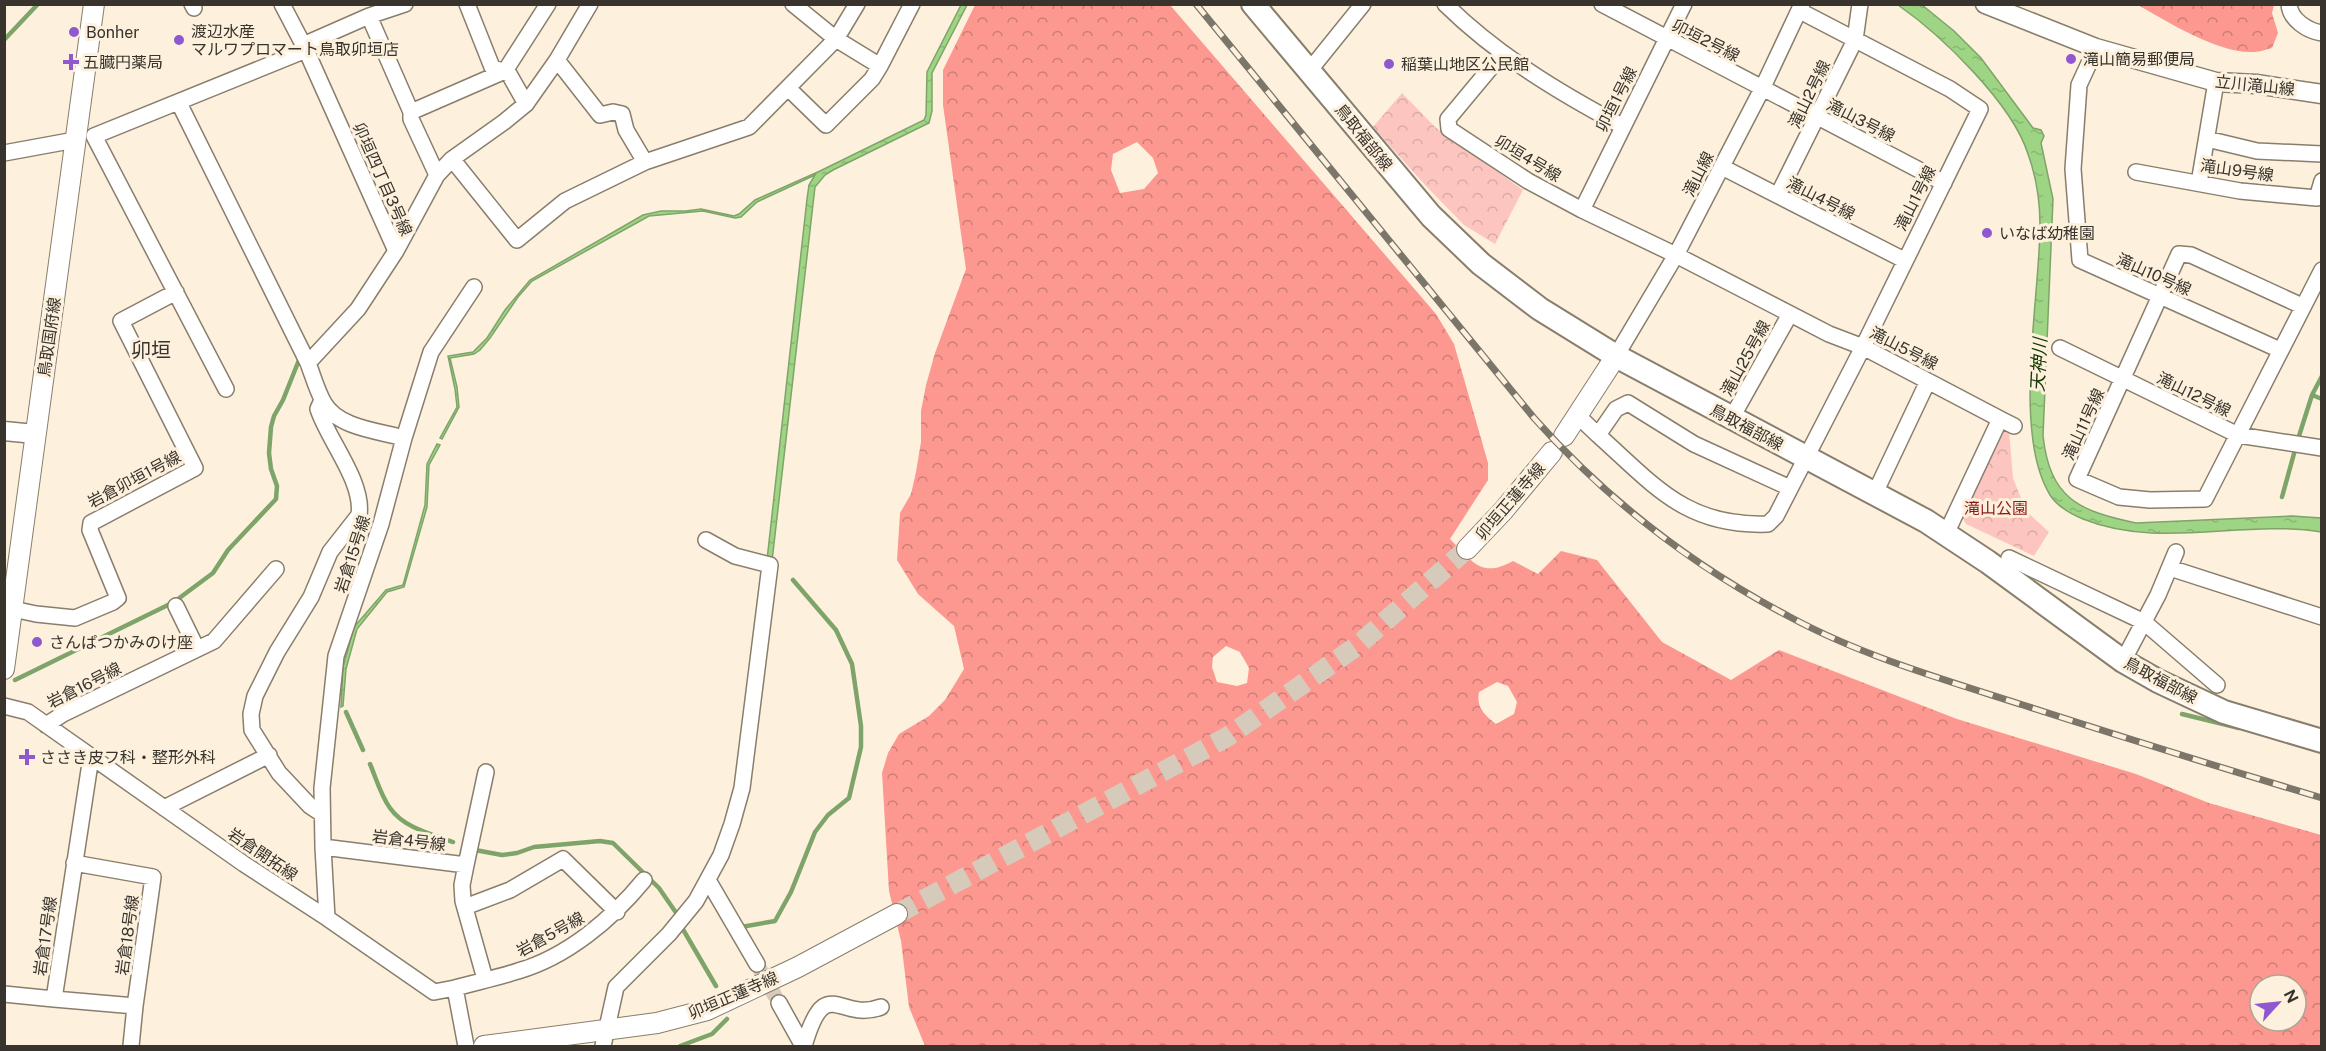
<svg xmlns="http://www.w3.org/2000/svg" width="2326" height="1051" viewBox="0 0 2326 1051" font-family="'Public Sans','Noto Sans JP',sans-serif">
	<defs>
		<pattern id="forest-crowns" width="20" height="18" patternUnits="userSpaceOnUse" patternTransform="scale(1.5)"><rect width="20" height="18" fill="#fc988f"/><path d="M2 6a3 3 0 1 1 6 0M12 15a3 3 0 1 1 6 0" fill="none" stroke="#cd7d75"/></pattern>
		<pattern id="park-crowns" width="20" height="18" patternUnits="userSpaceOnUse" patternTransform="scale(1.5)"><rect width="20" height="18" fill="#fdc5bf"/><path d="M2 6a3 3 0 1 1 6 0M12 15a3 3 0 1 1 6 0" fill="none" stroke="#daaaa4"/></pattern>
		<pattern id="water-ripples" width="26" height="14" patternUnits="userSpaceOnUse" patternTransform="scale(1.5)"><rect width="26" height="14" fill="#9ed584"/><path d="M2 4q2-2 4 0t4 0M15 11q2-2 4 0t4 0" fill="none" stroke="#89b772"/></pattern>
	</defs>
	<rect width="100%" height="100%" fill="#fdf1dd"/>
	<path fill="url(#forest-crowns)" fill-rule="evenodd" d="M 975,5 L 1170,5 L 1436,314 L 1454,344 L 1488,463 L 1488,480 L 1450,539 C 1472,561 1481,579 1513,561 L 1538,574 L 1561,551 L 1597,560 L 1662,642 L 1731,680 L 1779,650 L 1957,719 L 2136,774 L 2209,803 L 2321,835 L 2321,1046 L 925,1046 L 909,1007 L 901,941 L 889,891 L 882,773 L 888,753 L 899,734 L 929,716 L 945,700 L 964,669 L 954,626 L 918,594 L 897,560 L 900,513 L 911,494 L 916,472 L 921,442 L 921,411 L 926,385 L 935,353 L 966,269 L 943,105 L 943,70 ZM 1137,142 L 1153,158 L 1158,173 L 1144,189 L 1120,193 L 1111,170 L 1113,154 ZM 1226,646 L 1240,652 L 1249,668 L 1247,683 L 1237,686 L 1217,682 L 1212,667 L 1213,657 ZM 1497,682 L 1508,686 L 1517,702 L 1514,714 L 1496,724 C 1484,715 1476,707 1479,692 ZM 2260,985 L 2296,985 L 2296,1021 L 2260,1021 Z
		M 2138,5 L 2274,5 L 2272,13 L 2278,33 L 2272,48 C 2267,49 2260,52 2254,52 C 2219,54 2168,22 2138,5 Z"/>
	<path fill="url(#park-crowns)" d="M 1402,93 L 1435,127 L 1523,190 L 1495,244 L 1464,225 L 1426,186 L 1373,127 Z
		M 2003,426 L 2009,430 L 2013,478 L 2026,511 L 2049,532 L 2034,556 L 1966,524 L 1962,517 Z"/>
	<path fill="url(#water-ripples)" stroke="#7fa46a" stroke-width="1.5" d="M 961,5 L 967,5 L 932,73 L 932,111 L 929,123 L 833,170 L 825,175 L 815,187 L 772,561 L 767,560 L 807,199 L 809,185 L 815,175 L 757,202 L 741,217 L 735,218 L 703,211 L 649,216 L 532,281 L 518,297 L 490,338 L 480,350 L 474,354 L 450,358 L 457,387 L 459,407 L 442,439 L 440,438 L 457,407 L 455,389 L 448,356 L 473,352 L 487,338 L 505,310 L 530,280 L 643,215 L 661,211 L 686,211 L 701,209 L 734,216 L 739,214 L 755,200 L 820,171 L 924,120 L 926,115 L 927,72 Z
		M 1898,5 L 1922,5 L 1954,31 L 1981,58 L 2033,128 L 2041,130 L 2044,136 L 2041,143 L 2053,199 L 2043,436 C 2050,498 2078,511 2136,523 L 2292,516 L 2321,518 L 2321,532 C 2242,519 2160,550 2083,519 C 2071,514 2057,506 2050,495 C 2012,433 2040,298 2040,225 C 2040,201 2036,176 2028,154 C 2012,103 1941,35 1898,5 Z
		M 437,444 L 440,445 L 429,465 L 427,507 L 404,587 L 387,592 L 357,629 L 346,669 L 343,706 L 341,707 L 343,667 L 354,627 L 386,590 L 403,585 L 425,505 L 427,464 Z"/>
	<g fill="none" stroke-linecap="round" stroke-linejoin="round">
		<path stroke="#7fa46a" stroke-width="4.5" d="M 4,40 L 38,4
			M 2312,395 L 2322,399
			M 2299,436 L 2312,395 L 2322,376
			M 2282,497 L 2295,450
			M 178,599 L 213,573 L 228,550 L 276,499 L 277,486 L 271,469 L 269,453 L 271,427 L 274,416 L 283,400 L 299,360
			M 15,680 L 170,604
			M 346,712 L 363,750
			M 2182,714 L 2239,728
			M 370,764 C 376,778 381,796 390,808 C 404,828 431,834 453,842
			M 475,850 L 502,855 L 517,853 L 534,847 L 600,841 L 613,843 L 659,888 L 679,917
			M 681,926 L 716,986
			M 741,927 L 775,921 L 791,892 L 815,832 L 828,815 L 849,798 L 861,747 L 861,726 L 852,664 L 836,630 L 793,580
			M 680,1046 L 712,1034 L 727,1019"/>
		<path stroke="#d6cbba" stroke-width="15" stroke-dasharray="15 8" stroke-linecap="butt" d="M 757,964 L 779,1003"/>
		<path stroke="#d6cbba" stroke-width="20" stroke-dasharray="20 10" stroke-linecap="butt" d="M 897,914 L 1227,737 L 1357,646 L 1467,549"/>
		<g stroke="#897e6c" stroke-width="18">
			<path id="minor" d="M 192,4 L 194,8
				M 282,4 L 306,50 L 396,251 L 437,175 L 452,159 L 517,240 L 565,201 L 645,162 L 749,127 L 836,39 L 857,4
				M 405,4 L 369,16 L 411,112 L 505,71 L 548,4
				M 467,4 L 492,67 L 509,74 L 526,104
				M 793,4 L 836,39 L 880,66
				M 1445,4 C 1497,55 1558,92 1622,126
				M 1602,4 L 1944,183
				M 2289,4 C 2290,20 2308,31 2322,33
				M 303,45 L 369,16
				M 2096,48 L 2079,85 L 2073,169 L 2080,260 L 2280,350
				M 1503,53 L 1448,119 L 1449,129 L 1528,181 L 1582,210 L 1676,255 L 1829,334 L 1863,347 L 2000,419 L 1946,534
				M 557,60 L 590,4
				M 1309,71 L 1363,4
				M 788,88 L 826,125 L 872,79 L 880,66 L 912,4
				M 179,103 L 308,363 C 313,376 317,391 324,403 C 338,428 379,431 404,438
				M 411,112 L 411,119 L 437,175
				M 2207,139 L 2257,151 L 2322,154
				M 4,153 L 75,140
				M 452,159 L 504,122 L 526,104 L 557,60 L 600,115 L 613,112 L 622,114 L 626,130 L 645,162
				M 1722,167 L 1904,260
				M 2136,172 L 2240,191 L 2317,198 L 2322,181
				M 2199,183 L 2216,82
				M 1778,195 L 1855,40 L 1860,4
				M 1582,210 L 1684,4
				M 2302,306 L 2191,255 L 2179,254 L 2077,479 L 2119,497 L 2150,500 L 2205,499 L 2322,270
				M 2060,348 L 2238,435 L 2322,448
				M 1616,356 L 1676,255 L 1762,89 L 1802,4
				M 308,363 L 358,309 L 396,251
				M 226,389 L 94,136 L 306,50
				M 322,400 L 318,409 C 328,440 364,482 359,515 L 330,552 L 311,597 L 277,652 L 255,696 L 251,714 L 252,730 L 279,773 L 310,806 L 322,814
				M 1578,416 L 1598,435
				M 1731,419 L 1790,314
				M 2000,419 L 2014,426
				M 1790,488 L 1694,444 L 1628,403 L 1616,409 L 1598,435 C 1655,486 1686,527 1768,524 L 1776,516 L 1863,347 L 1980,109 L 1950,89 L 1800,11
				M 1875,493 L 1928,381
				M 2009,558 L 2144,622 L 2217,685
				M 2170,568 L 2322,617
				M 176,606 L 197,649
				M 13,609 L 36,614 L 75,618 L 113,602 L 118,598 L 90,530 L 91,523 L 195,468 L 121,321 L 176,292
				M 2123,661 L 2158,595 L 2176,552
				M 4,706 L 28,712 L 244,864 L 327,918 L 434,992 L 455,988 L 466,1046
				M 46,725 L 63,714 L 214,641 L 276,569
				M 91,757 L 54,999 L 135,1006 L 131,1046
				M 164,808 L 269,755
				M 323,847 L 322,788 L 336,656 L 381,524 L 404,438 L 431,352 L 474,287
				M 74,863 L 153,877 L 135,1006
				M 466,865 L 462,885 L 463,901 L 485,979
				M 708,880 L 757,964
				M 465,907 L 510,890 L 563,859 L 617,912
				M 327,918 L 323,847 L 466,865 L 486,772
				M 455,988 C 476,982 497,978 518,971 C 567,957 612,919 644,880
				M 4,994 L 54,999
				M 779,1003 L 803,1046
				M 603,1046 L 616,987 L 669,934 L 696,901 L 721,855 L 732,824 L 742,788 L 770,565 L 735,556 L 706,540
				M 804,1046 C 826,971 839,1023 881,1007"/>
		</g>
		<g stroke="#897e6c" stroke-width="21">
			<path id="tertiary" d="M 1985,4 L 2096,48 L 2216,82 L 2256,84 L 2322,94
				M 4,431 L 35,434"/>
		</g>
		<g stroke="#897e6c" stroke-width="22">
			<path id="secondary" d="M 1564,436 L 1616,356
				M 1467,549 L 1503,511 L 1552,452
				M 4,669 L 94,4
				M 484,1046 L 657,1023 L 707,1010 L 798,967 L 897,914"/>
		</g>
		<g stroke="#897e6c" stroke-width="26">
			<path id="primary" d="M 1253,4 L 1431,216 L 1481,264 L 1540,309 L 1616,356 L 1926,521 L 1988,562 L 2123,661 L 2158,681 L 2224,712 L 2322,741"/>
		</g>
		<use href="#minor" stroke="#fff" stroke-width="15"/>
		<use href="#tertiary" stroke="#fff" stroke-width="18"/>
		<use href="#secondary" stroke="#fff" stroke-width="20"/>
		<use href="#primary" stroke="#fff" stroke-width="22"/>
		<g stroke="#7c7569" stroke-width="7">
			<path id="rail" d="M 1196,4 L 1534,418 C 1608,501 1691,565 1790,617 C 1862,656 1945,680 2023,705 C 2122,737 2222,768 2322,798"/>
		</g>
		<use href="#rail" stroke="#fdf1dd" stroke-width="4.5" stroke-dasharray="14" stroke-linecap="butt"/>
	</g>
	<g fill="#9058cf" stroke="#fdf1dd" stroke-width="2">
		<circle cx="74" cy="32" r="6"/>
		<circle cx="179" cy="40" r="6"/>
		<circle cx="2071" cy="59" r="6"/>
		<path d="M68 53h6v6h6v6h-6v6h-6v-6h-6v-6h6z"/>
		<circle cx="1389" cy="64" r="6"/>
		<circle cx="1987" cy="233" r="6"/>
		<circle cx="37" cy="642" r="6"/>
		<path d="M24 748h6v6h6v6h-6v6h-6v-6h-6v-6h6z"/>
	</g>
	<g text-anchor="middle" stroke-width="6" stroke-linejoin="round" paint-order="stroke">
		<g font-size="16" fill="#38332c" stroke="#fdf1dd" text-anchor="start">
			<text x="191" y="37">渡辺水産<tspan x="191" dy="18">マルワプロマート鳥取卯垣店</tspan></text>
			<text x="86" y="38">Bonher</text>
			<text x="2083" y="65">滝山簡易郵便局</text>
			<text x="83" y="68">五臓円薬局</text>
			<text x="1401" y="70">稲葉山地区公民館</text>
			<text x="1999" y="239">いなば幼稚園</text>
			<text x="49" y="648">さんぱつかみのけ座</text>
			<text x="40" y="763">ささき皮フ科・整形外科</text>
		</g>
		<g font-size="16" fill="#38332c" stroke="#fdf1dd">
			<text transform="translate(1706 40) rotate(27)" y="6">卯垣2号線</text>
			<text transform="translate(2255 85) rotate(6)" y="6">立川滝山線</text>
			<text transform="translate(1809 94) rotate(-64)" y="6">滝山2号線</text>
			<text transform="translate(1616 99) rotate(-63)" y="6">卯垣1号線</text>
			<text transform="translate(1861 120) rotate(27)" y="6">滝山3号線</text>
			<text transform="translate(1364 137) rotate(51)" y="6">鳥取福部線</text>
			<text transform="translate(1528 158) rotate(31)" y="6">卯垣4号線</text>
			<text transform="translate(2237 170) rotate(8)" y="6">滝山9号線</text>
			<text transform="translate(1698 174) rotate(-63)" y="6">滝山線</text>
			<text transform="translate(383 179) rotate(66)" y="6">卯垣四丁目3号線</text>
			<text transform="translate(1821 198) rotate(27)" y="6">滝山4号線</text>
			<text transform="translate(1915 198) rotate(-63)" y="6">滝山1号線</text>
			<text transform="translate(2154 274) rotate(24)" y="6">滝山10号線</text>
			<text transform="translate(49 337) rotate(-82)" y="6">鳥取国府線</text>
			<text transform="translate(1904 348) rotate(27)" y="6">滝山5号線</text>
			<text transform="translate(1745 358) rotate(-61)" y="6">滝山25号線</text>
			<text transform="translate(2194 394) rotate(26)" y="6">滝山12号線</text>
			<text transform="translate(2083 424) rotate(-65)" y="6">滝山11号線</text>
			<text transform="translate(1747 427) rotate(28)" y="6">鳥取福部線</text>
			<text transform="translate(134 479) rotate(-28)" y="6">岩倉卯垣1号線</text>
			<text transform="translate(1510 501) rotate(-49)" y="6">卯垣正蓮寺線</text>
			<text transform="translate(352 554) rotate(-72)" y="6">岩倉15号線</text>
			<text transform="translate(2161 680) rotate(28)" y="6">鳥取福部線</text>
			<text transform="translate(84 685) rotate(-27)" y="6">岩倉16号線</text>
			<text transform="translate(409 840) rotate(7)" y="6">岩倉4号線</text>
			<text transform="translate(263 854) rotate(34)" y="6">岩倉開拓線</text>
			<text transform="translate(550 934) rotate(-29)" y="6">岩倉5号線</text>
			<text transform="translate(127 935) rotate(-82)" y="6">岩倉18号線</text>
			<text transform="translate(45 936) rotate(-82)" y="6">岩倉17号線</text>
			<text transform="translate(733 995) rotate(-23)" y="6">卯垣正蓮寺線</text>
		</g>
		<g font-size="16" fill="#8e191c" stroke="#fdf1dd">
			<text x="1996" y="514">滝山公園</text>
		</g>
		<g font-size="18" font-style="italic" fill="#153700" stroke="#fdf1dd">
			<text transform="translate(2039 365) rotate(-87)" y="6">天神川</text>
		</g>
		<g font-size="20" fill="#38332c" stroke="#fdf1dd">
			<text x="151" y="357">卯垣</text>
		</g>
	</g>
	<rect width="2326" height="1051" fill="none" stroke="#38332c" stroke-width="12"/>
	<g transform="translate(2278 1003) rotate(63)"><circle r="28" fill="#fdf1dd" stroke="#aea596" stroke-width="1.5"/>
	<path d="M0-4.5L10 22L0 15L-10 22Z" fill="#9058cf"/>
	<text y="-9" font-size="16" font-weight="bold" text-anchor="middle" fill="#38332c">N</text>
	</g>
</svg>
